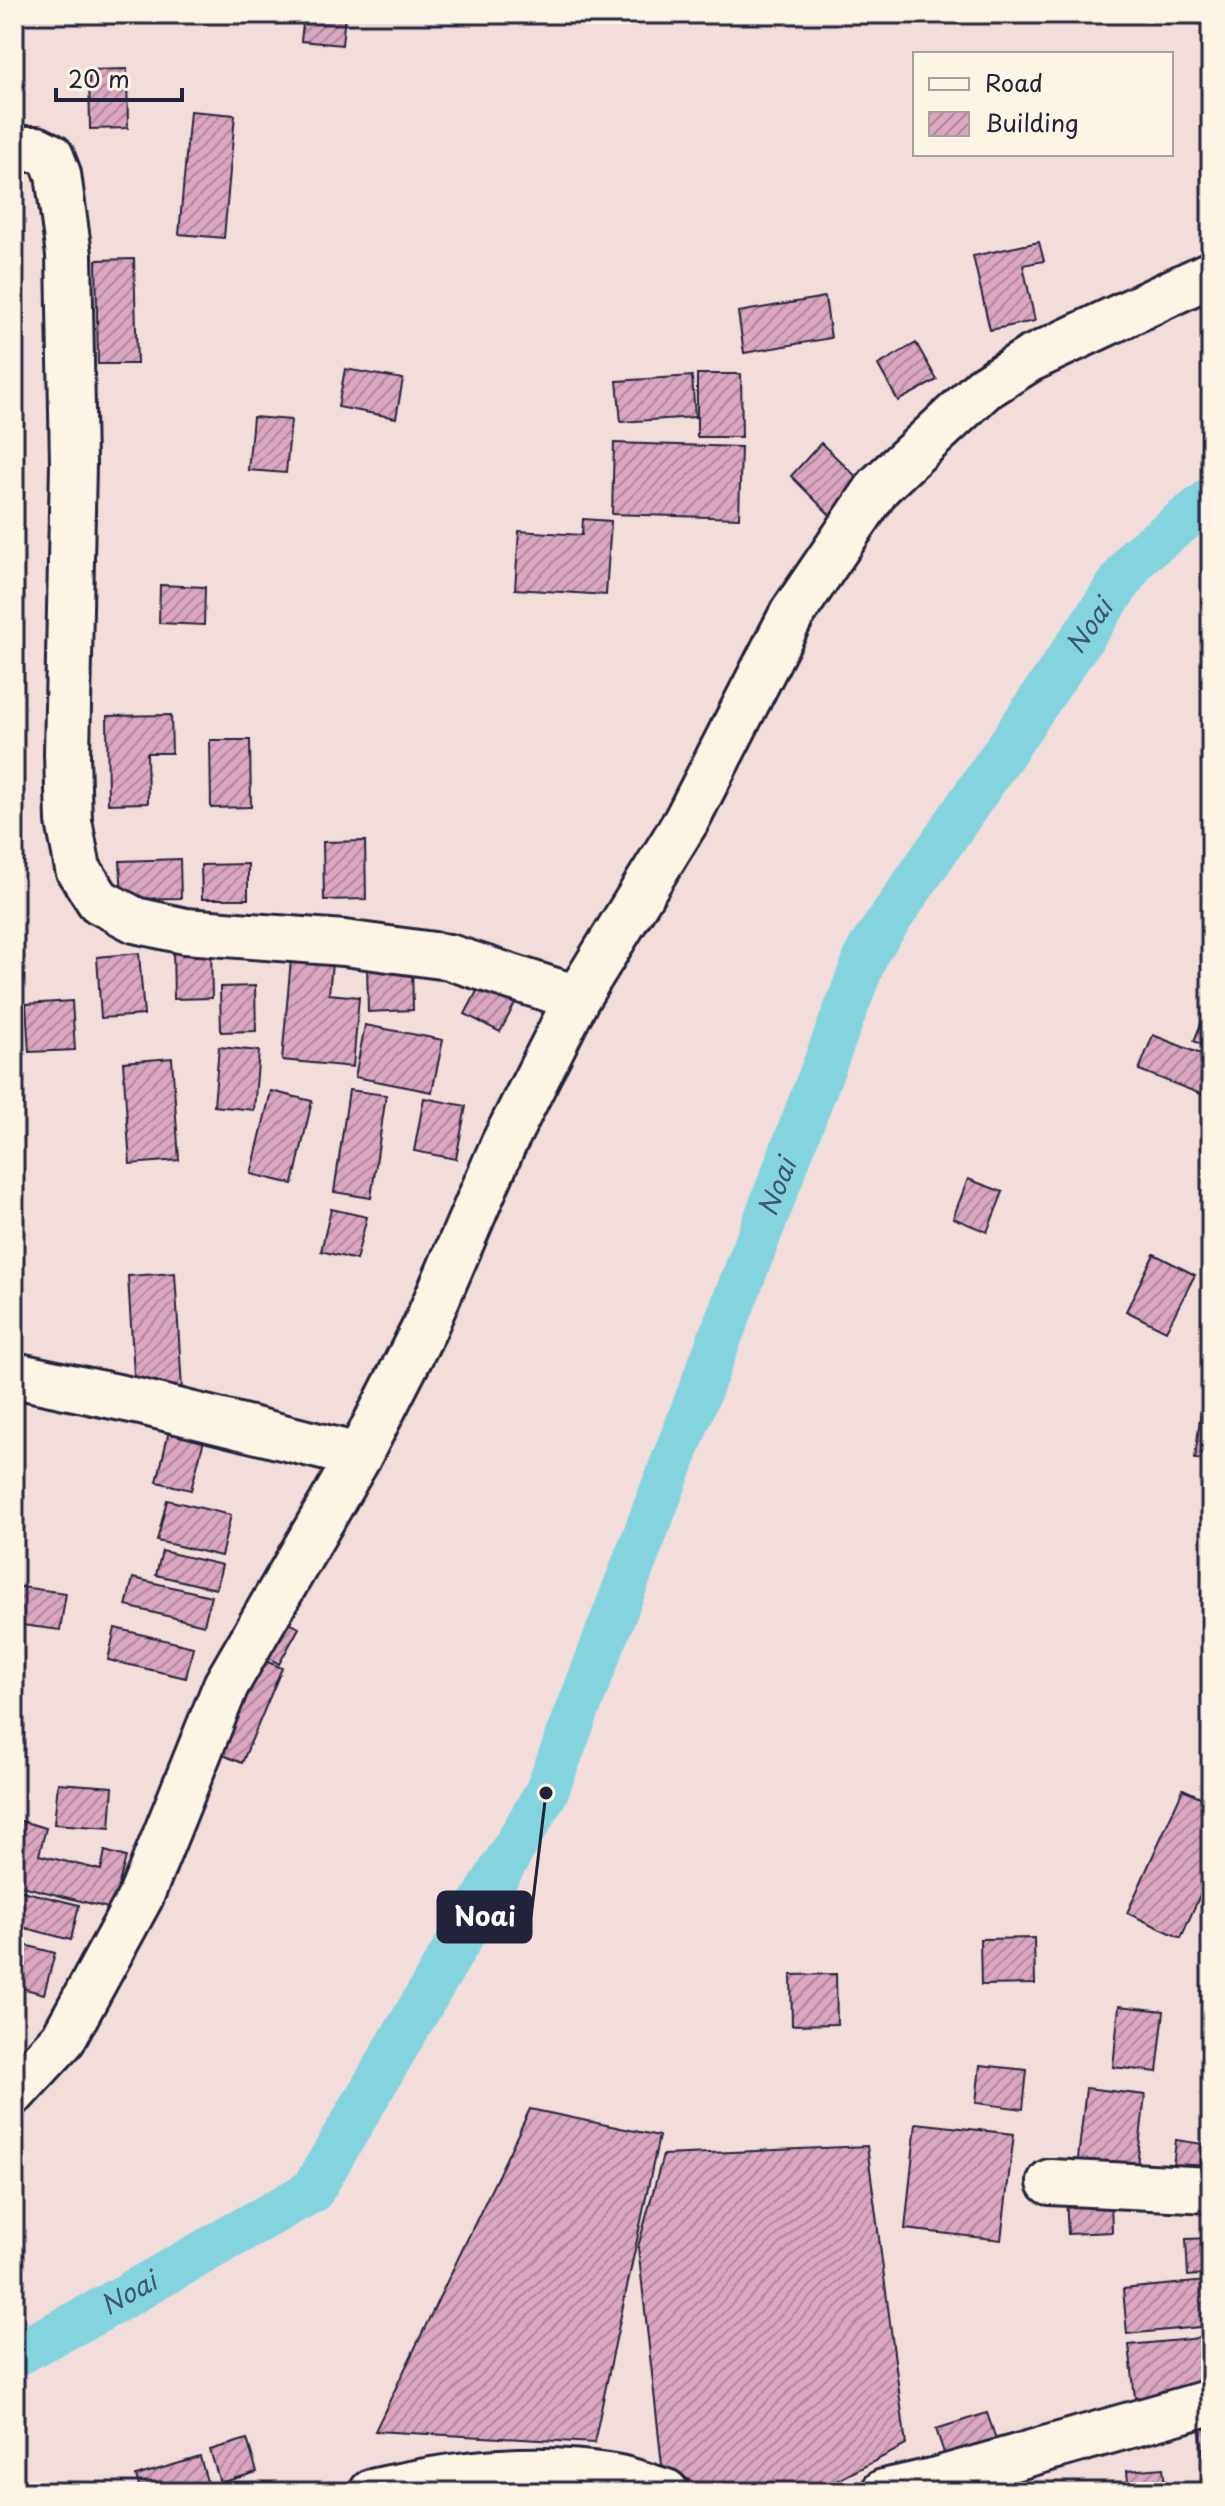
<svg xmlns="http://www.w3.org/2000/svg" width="1225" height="2506" viewBox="0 0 1225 2506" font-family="'Playpen Sans',sans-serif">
	<defs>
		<pattern id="building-hatch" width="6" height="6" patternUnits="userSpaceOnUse" patternTransform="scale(2)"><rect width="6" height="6" fill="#dba6c0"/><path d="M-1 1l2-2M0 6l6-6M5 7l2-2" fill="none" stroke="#b1879d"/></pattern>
	</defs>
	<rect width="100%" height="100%" fill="#f2ddda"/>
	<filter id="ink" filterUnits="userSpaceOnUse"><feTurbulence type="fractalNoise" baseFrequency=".0125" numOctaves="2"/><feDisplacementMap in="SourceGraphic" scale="16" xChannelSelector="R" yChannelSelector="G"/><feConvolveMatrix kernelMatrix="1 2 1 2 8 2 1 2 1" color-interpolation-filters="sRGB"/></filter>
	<g filter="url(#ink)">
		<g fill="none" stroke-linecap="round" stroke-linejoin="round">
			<path stroke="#84d4df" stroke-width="44" id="s1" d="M 14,2355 L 95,2313 L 312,2191 L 546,1793 L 868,951 L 1138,556 L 1211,499"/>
		</g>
		<path fill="url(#building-hatch)" stroke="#22223b" stroke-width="2" d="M 304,14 L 345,14 L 342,45 L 301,41 Z
			M 127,69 L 128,128 L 90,129 L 89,70 Z
			M 190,111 L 235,115 L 224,238 L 179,234 Z
			M 1039,242 L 1044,261 L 1023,265 L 1035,321 L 990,330 L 973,256 Z
			M 134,259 L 137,364 L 98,364 L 96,260 Z
			M 825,297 L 831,338 L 744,353 L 738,312 Z
			M 916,343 L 937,380 L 898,401 L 878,365 Z
			M 345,369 L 403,379 L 396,418 L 338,407 Z
			M 697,374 L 741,374 L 742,437 L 697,437 Z
			M 692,376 L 695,417 L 621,422 L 617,381 Z
			M 253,417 L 291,420 L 286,473 L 248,470 Z
			M 614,443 L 741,447 L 739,518 L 612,514 Z
			M 821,443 L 862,482 L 831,516 L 791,476 Z
			M 583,519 L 611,521 L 606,595 L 515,589 L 519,531 L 582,535 Z
			M 160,585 L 205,587 L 204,625 L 159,623 Z
			M 171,715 L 172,753 L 147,753 L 148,803 L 108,804 L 107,716 Z
			M 210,740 L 250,740 L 251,807 L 211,808 Z
			M 365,841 L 366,899 L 324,900 L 323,842 Z
			M 180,859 L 181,898 L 122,899 L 120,861 Z
			M 248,864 L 248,899 L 202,899 L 201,865 Z
			M 211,947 L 212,998 L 174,999 L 173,948 Z
			M 139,953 L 144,1015 L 101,1018 L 97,957 Z
			M 291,959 L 332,963 L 329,994 L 359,997 L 353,1067 L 282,1060 Z
			M 412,963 L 413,1010 L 368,1012 L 367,964 Z
			M 486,974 L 521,992 L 500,1032 L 465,1014 Z
			M 255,986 L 256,1031 L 221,1032 L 220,987 Z
			M 72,1001 L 75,1050 L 29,1052 L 26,1004 Z
			M 1207,1009 L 1211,1011 L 1211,1049 L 1194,1041 Z
			M 365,1025 L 443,1040 L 432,1092 L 355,1077 Z
			M 1153,1035 L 1211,1058 L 1211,1098 L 1139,1070 Z
			M 219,1047 L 259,1051 L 254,1110 L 214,1106 Z
			M 172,1058 L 179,1160 L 130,1164 L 123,1062 Z
			M 349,1090 L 386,1095 L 371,1198 L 334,1192 Z
			M 271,1091 L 312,1101 L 293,1184 L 251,1174 Z
			M 424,1098 L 466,1106 L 456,1159 L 414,1151 Z
			M 968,1179 L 1003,1192 L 987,1232 L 953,1218 Z
			M 331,1209 L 367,1217 L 356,1260 L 321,1251 Z
			M 1154,1254 L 1195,1275 L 1166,1331 L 1126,1311 Z
			M 175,1273 L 182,1389 L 135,1392 L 128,1276 Z
			M 1202,1401 L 1211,1402 L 1211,1461 L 1195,1459 Z
			M 169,1431 L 204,1440 L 191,1490 L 157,1482 Z
			M 167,1500 L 231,1515 L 221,1556 L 157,1541 Z
			M 162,1551 L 222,1565 L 216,1589 L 156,1575 Z
			M 133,1578 L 211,1596 L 204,1625 L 126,1606 Z
			M 14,1586 L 66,1593 L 60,1630 L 14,1624 Z
			M 270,1611 L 299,1628 L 279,1664 L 250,1646 Z
			M 115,1628 L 193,1647 L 186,1678 L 108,1660 Z
			M 247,1653 L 282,1668 L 242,1763 L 208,1749 Z
			M 58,1783 L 113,1787 L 110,1828 L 54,1824 Z
			M 1183,1789 L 1211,1802 L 1211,1870 L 1181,1938 L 1127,1913 Z
			M 21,1821 L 46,1828 L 39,1855 L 101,1870 L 105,1851 L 126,1857 L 112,1909 L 14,1884 L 14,1846 Z
			M 14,1889 L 79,1905 L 71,1940 L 14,1925 Z
			M 1034,1938 L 1035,1984 L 981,1985 L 980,1939 Z
			M 14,1942 L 55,1953 L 44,1994 L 14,1986 Z
			M 836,1974 L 837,2024 L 792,2025 L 791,1975 Z
			M 1119,2006 L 1164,2011 L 1157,2072 L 1113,2067 Z
			M 980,2065 L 1027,2070 L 1023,2109 L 976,2103 Z
			M 1086,2088 L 1145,2095 L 1136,2175 L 1077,2168 Z
			M 530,2109 L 659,2136 L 594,2443 L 375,2431 Z
			M 916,2123 L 1014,2134 L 1001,2240 L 905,2229 Z
			M 1176,2140 L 1203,2144 L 1199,2180 L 1172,2177 Z
			M 867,2146 L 906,2445 L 815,2492 L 711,2492 L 662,2465 L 638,2247 L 663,2155 Z
			M 1111,2197 L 1112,2232 L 1068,2234 L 1066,2198 Z
			M 1211,2238 L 1211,2274 L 1188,2276 L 1186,2239 Z
			M 1206,2281 L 1210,2326 L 1127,2334 L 1123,2289 Z
			M 1211,2337 L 1211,2390 L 1135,2398 L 1129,2345 Z
			M 987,2413 L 997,2442 L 946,2459 L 936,2429 Z
			M 1211,2428 L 1211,2492 L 1207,2492 L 1200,2429 Z
			M 247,2439 L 257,2472 L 220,2483 L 210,2450 Z
			M 200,2457 L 210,2492 L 141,2492 L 136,2476 Z
			M 1163,2468 L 1166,2492 L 1129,2492 L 1127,2471 Z"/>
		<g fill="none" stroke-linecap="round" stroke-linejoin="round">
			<g stroke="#22223b" stroke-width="50">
				<path id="minor" d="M 14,149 L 37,149 L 51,156 L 58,174 L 69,255 L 73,464 L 67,754 L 69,821 L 78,869 L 99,901 L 135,920 L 185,931 L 344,943 L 449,957 L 577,998
					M 14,1375 L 141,1402 L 359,1456
					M 14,2092 L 63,2039 L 141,1896 L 226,1685 L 359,1456 L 424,1329 L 503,1145 L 577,998 L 686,821 L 792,614 L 879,486 L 984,388 L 1030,359 L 1211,274
					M 1050,2182 L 1211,2190
					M 372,2492 C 451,2474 532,2463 613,2477 C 631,2480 649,2487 666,2492
					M 884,2492 L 933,2481 L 1211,2402"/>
			</g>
			<use href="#minor" stroke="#fcf5e5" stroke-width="44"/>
		</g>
	</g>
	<g text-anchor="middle" stroke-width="8" stroke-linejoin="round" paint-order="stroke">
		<g font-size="26" font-style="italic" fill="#3f576c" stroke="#fcf5e5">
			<text dy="9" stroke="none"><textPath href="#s1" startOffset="2096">Noai</textPath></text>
			<text dy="9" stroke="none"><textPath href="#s1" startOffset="1450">Noai</textPath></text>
			<text dy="9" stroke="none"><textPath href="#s1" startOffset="130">Noai</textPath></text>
		</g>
	</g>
	<path fill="none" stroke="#22223b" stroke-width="3" d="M546 1793L531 1917"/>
	<circle fill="#22223b" stroke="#fcf5e5" stroke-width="3" cx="546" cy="1793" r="8"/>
	<rect fill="#22223b" stroke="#22223b" stroke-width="3" x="438" y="1892" width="93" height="50" rx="8"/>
	<g font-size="26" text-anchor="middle" font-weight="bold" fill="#fff">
		<text x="485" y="1926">Noai</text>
	</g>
	<rect width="1225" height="2506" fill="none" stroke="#fcf5e5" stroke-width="48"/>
	<rect x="24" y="24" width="1177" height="2458" fill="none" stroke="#22223b" stroke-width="3" filter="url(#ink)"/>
	<rect x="913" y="52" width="260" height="104" fill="#fcf5e5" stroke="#a5a1a1" stroke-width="2"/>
	<rect x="929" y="78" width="40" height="12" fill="#fcf5e5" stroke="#a5a1a1" stroke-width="2"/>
	<text x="985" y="92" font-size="24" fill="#22223b">Road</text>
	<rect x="929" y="112" width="40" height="24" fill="url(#building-hatch)" stroke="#a5a1a1" stroke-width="2"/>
	<text x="985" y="132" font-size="24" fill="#22223b">Building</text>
	<path d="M56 88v12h126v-12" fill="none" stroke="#22223b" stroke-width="4"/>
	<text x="68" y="88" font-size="24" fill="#22223b" stroke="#fcf5e5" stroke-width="6" paint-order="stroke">20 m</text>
</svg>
